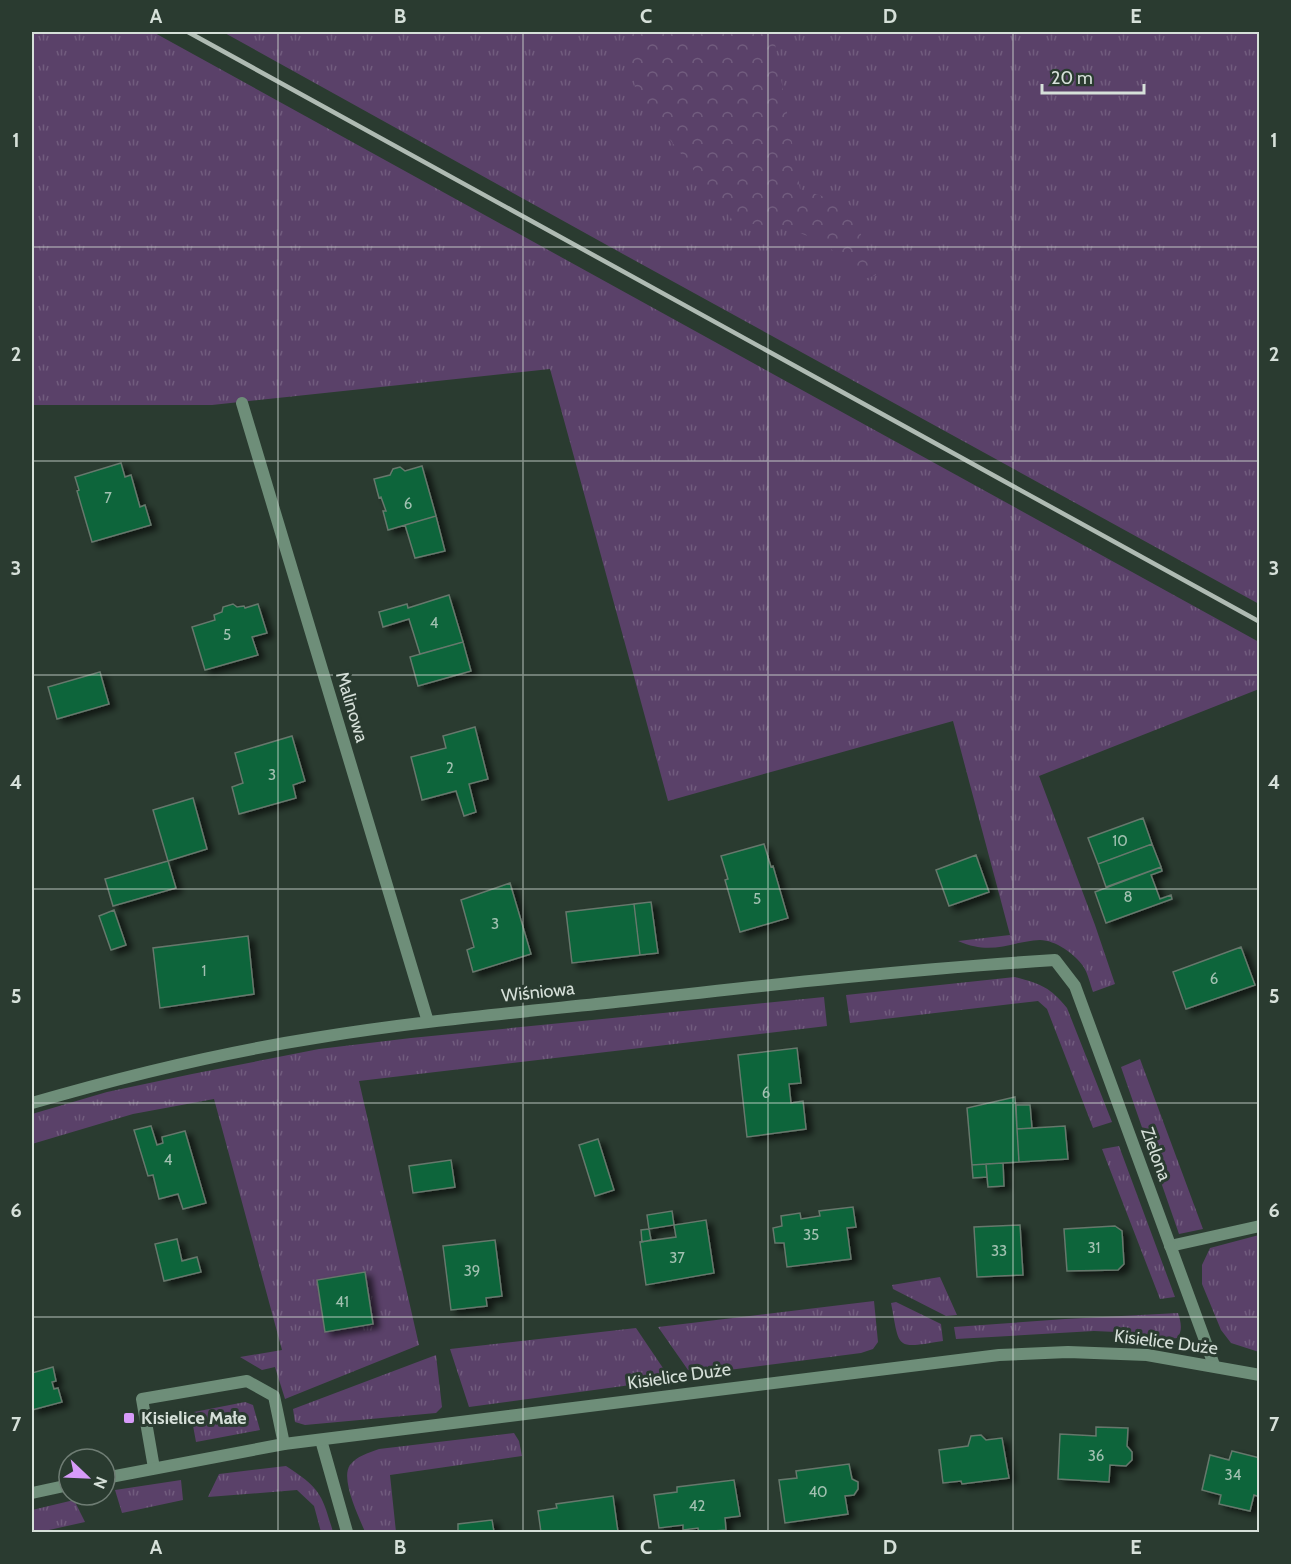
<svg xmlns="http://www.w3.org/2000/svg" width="1291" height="1564" viewBox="0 0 1291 1564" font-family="Cabin,sans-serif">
	<defs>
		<pattern id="grass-tufts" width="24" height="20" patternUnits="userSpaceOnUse" patternTransform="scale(1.5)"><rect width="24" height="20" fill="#5a4169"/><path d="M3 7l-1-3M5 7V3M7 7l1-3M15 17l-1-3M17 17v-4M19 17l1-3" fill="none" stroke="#715c7e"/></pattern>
		<pattern id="forest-crowns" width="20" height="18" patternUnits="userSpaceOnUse" patternTransform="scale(1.5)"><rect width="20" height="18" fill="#5a4169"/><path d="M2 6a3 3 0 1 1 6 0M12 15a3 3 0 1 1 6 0" fill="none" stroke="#715c7e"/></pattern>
		<filter id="shadow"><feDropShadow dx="6" dy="4" stdDeviation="3" flood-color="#0009"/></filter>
	</defs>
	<rect width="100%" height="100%" fill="#2a3b30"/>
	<path fill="url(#grass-tufts)" d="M 32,32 L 153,32 L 1259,642 L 1259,689 L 1039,776 L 1095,925 L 1115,984 L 1093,992 C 1090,984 1088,973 1083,966 C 1075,954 1055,940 1040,940 C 1007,942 993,956 958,941 L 1010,935 L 953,721 L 668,801 L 550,369 L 212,405 L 32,405 Z
		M 223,32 L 1259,32 L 1259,604 L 623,254 Z
		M 1015,977 C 1041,984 1050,987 1067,1008 L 1112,1122 L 1093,1128 L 1047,1009 L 1038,1001 L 850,1023 L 846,995 Z
		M 824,997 L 827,1026 L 359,1081 L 419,1345 L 285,1399 L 275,1367 L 262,1370 L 240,1357 L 282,1350 L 214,1099 L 133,1114 L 32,1144 L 32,1114 L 107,1092 L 192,1074 L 319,1049 L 411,1038 Z
		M 1140,1059 L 1203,1229 L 1179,1234 L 1121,1067 Z
		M 1119,1146 L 1175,1297 L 1160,1299 L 1102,1149 Z
		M 1259,1235 L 1260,1235 L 1259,1352 L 1231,1343 L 1221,1330 L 1202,1284 L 1202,1265 L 1210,1248 Z
		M 940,1277 L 957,1315 L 946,1316 L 893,1289 L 892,1285 Z
		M 874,1301 L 878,1342 L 873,1349 L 861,1353 L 705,1373 L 688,1370 L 658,1327 Z
		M 896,1302 L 941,1324 L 943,1341 C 894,1349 900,1349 891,1303 Z
		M 1178,1313 C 1181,1322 1183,1331 1177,1338 L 1170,1339 L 1139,1333 L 1094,1331 L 956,1339 L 954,1327 L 1065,1319 Z
		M 636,1328 L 665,1371 L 665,1377 L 660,1381 L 469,1407 L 450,1349 Z
		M 436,1355 L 442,1407 L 436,1413 L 305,1425 L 295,1422 L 293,1409 Z
		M 245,1402 L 253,1405 L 260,1430 L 196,1442 L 192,1420 L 194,1412 Z
		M 514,1433 L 519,1441 L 522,1456 L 390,1475 L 396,1532 L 365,1532 C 359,1517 340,1479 350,1465 C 357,1456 368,1453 379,1449 Z
		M 286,1466 C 320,1488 322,1494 333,1532 L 321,1532 L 314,1506 L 297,1490 L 208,1497 L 219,1474 Z
		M 181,1480 L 183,1500 L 122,1513 L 115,1490 Z
		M 74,1500 L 85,1522 L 40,1532 L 32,1532 L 32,1510 Z"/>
	<path fill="url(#forest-crowns)" d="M 628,32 L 773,32 L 800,189 L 850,205 L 876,275 L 859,281 L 826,243 L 784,227 L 734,222 L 636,96 Z"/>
	<path fill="#08653a" stroke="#66786c" stroke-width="1.5" filter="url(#shadow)" d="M 121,463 L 125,477 L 131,475 L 140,507 L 145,505 L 151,525 L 92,542 L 77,491 L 79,490 L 75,477 Z
		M 422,466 L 436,516 L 388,530 L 383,511 L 386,511 L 381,497 L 379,498 L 374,479 L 390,475 L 393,469 L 400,467 L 405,471 Z
		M 436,516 L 445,551 L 415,558 L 405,525 Z
		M 449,595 L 463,642 L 420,654 L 409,619 L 383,627 L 379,612 L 407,604 L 408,608 Z
		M 233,604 L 237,607 L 244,606 L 245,608 L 258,604 L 267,633 L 252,637 L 258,655 L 205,670 L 192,627 L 215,620 L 214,615 L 222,612 L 223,607 Z
		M 463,642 L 471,671 L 418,686 L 410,657 Z
		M 100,672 L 109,704 L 57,719 L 48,687 Z
		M 475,727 L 488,779 L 469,784 L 476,812 L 464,816 L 456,791 L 422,800 L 411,757 L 446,748 L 443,736 Z
		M 292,736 L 305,781 L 293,785 L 296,798 L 239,814 L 232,787 L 243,783 L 235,753 Z
		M 193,798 L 207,849 L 168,861 L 153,810 Z
		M 1143,818 L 1152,844 L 1098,864 L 1088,838 Z
		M 764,844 L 771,867 L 773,866 L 788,918 L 740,932 L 725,880 L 728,879 L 721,856 Z
		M 1152,844 L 1161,867 L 1106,887 L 1098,864 Z
		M 976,855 L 989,892 L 949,906 L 936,870 Z
		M 168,861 L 176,888 L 113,906 L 105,879 Z
		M 1161,867 L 1162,871 L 1151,875 L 1160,899 L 1171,895 L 1172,899 L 1106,923 L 1095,892 Z
		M 510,883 L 531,954 L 473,972 L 467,950 L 474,947 L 461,900 Z
		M 651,902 L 658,953 L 640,955 L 634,904 Z
		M 634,904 L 640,955 L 572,963 L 566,912 Z
		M 114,910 L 126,945 L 111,950 L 99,916 Z
		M 248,936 L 254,994 L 160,1008 L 153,948 Z
		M 1241,947 L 1255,985 L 1186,1009 L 1173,972 Z
		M 797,1048 L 801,1083 L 789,1084 L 791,1103 L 803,1101 L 806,1129 L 747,1137 L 738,1055 Z
		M 1015,1097 L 1019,1162 L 972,1165 L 967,1108 Z
		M 1016,1105 L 1030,1105 L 1032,1128 L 1017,1129 Z
		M 151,1126 L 157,1145 L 163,1143 L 162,1137 L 185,1131 L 206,1203 L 183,1209 L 178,1194 L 159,1199 L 153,1175 L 148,1176 L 134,1130 Z
		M 1065,1126 L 1068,1159 L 1019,1162 L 1017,1129 Z
		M 598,1139 L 614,1190 L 595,1196 L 579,1145 Z
		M 451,1160 L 455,1187 L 413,1193 L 409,1166 Z
		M 1003,1163 L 1004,1186 L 988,1187 L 986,1164 Z
		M 986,1164 L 987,1177 L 973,1178 L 972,1165 Z
		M 853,1207 L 856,1227 L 847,1228 L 851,1259 L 787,1267 L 784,1243 L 775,1243 L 773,1228 L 782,1226 L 781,1216 L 800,1213 L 801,1219 L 820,1216 L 819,1211 Z
		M 672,1211 L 674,1225 L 649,1229 L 647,1215 Z
		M 706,1220 L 714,1273 L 646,1285 L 640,1242 L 676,1237 L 674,1225 Z
		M 1020,1225 L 1023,1275 L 977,1277 L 974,1227 Z
		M 1115,1226 L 1122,1231 L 1124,1264 L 1118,1270 L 1067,1271 L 1064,1229 Z
		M 649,1229 L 651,1240 L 642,1242 L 641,1230 Z
		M 177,1239 L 182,1261 L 197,1257 L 201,1272 L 164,1281 L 155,1244 Z
		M 495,1240 L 502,1296 L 486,1298 L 487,1306 L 451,1310 L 443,1246 Z
		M 365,1272 L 373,1324 L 325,1332 L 317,1280 Z
		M 53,1367 L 56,1381 L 52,1382 L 54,1389 L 58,1388 L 62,1402 L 32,1410 L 32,1373 Z
		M 1096,1427 L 1128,1428 L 1127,1446 L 1132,1452 L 1132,1460 L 1126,1466 L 1110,1465 L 1109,1482 L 1058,1479 L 1060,1434 L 1096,1436 Z
		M 981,1435 L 986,1440 L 1002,1438 L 1009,1478 L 962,1484 L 961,1481 L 943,1483 L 939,1450 L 968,1446 L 971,1436 Z
		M 1232,1451 L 1260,1458 L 1260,1497 L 1254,1495 L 1250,1511 L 1219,1504 L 1221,1495 L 1202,1490 L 1210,1455 L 1229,1460 Z
		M 849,1464 L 852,1479 L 858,1482 L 858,1489 L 854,1495 L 845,1496 L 848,1514 L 785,1523 L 779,1480 L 797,1478 L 796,1471 Z
		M 734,1480 L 740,1516 L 725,1518 L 726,1530 L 699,1532 L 698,1528 L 683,1530 L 683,1525 L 659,1528 L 654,1495 L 677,1492 L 677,1487 Z
		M 613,1496 L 618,1532 L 541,1532 L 538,1511 L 557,1508 L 556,1504 Z
		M 492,1520 L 494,1532 L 448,1532 L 458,1531 L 458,1524 Z"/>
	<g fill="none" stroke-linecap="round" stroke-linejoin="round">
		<path stroke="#6e8e79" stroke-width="12" d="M 1170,1246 L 1260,1226
			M 154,1468 L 142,1399 L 247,1381 L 274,1396 L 284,1444"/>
		<path stroke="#6e8e79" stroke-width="12" d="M 242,403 L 428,1022
			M 32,1103 C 125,1076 219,1053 315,1038 C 418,1021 522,1012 625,1001 C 768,985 911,969 1055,960 L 1075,986 L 1214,1365
			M 321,1440 L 347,1532"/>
		<path stroke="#6e8e79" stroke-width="12" d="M 105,1478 L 284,1444 L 999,1355 L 1068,1352 L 1147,1355 L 1260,1375
			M 32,1493 L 69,1485"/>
		<path stroke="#afbbb3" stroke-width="4.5" d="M 188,32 L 1260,622"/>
	</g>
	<path fill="none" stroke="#d6e0d9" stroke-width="1.5" stroke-opacity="0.55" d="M 278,32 L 278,1532M 523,32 L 523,1532M 768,32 L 768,1532M 1013,32 L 1013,1532M 32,247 L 1260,247M 32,461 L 1260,461M 32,675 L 1260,675M 32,889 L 1260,889M 32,1103 L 1260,1103M 32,1317 L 1260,1317"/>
	<rect fill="#d79bf9" stroke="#2a3b30" stroke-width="2" x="123" y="1412" width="12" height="12" rx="3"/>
	<g text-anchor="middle" stroke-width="6" stroke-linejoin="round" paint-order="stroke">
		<g font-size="15" fill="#a2c1b1">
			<text x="108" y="503">7</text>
			<text x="408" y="509">6</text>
			<text x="434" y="628">4</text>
			<text x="227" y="640">5</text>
			<text x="450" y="773">2</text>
			<text x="272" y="780">3</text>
			<text x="1120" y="846">10</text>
			<text x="1128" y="902">8</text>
			<text x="757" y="904">5</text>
			<text x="495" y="929">3</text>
			<text x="204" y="976">1</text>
			<text x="1214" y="984">6</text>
			<text x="766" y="1098">6</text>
			<text x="168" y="1165">4</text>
			<text x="811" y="1240">35</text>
			<text x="1094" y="1253">31</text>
			<text x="999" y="1256">33</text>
			<text x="677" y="1263">37</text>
			<text x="472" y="1276">39</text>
			<text x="342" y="1307">41</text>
			<text x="1096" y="1461">36</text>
			<text x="1233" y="1480">34</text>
			<text x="818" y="1497">40</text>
			<text x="697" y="1511">42</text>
		</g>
		<g font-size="18" fill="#d6e0d9" stroke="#2a3b30">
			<text transform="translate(352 707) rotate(73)" y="6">Malinowa</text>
			<text transform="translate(538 992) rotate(-6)" y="6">Wiśniowa</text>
			<text transform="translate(1156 1154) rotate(70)" y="6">Zielona</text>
			<text transform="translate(1166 1342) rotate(7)" y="6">Kisielice Duże</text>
			<text transform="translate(679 1376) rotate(-8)" y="6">Kisielice Duże</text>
		</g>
		<g font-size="18" font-weight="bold" fill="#d6e0d9" stroke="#2a3b30" text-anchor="start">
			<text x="141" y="1424">Kisielice Małe</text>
		</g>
	</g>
	<rect width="1291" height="1564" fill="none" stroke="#2a3b30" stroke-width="66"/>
	<g transform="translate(87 1477) rotate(113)"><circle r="28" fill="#2a3b30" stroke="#6f7d74" stroke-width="1.5"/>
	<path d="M0-4.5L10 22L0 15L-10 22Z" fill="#d79bf9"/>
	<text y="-9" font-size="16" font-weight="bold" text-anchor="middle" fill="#d6e0d9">N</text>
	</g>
	<path d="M1042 84v9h102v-9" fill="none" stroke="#d6e0d9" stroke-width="3"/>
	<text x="1051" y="84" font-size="18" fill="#d6e0d9" stroke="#2a3b30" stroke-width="4.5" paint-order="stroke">20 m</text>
	<rect x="33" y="33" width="1225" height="1498" fill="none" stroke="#d6e0d9" stroke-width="2"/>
	<g font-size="20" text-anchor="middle" font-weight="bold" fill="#d6e0d9">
		<text x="156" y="23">A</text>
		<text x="400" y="23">B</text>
		<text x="646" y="23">C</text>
		<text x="890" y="23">D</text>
		<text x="1136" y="23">E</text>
		<text x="16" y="147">1</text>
		<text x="1274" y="147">1</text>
		<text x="16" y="361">2</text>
		<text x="1274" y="361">2</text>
		<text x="16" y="575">3</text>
		<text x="1274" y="575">3</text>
		<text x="16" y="789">4</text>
		<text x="1274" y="789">4</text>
		<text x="16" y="1003">5</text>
		<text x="1274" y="1003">5</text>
		<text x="16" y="1217">6</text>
		<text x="1274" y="1217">6</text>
		<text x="16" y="1431">7</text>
		<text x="1274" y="1431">7</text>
		<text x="156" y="1554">A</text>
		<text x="400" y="1554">B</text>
		<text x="646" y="1554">C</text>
		<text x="890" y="1554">D</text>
		<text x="1136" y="1554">E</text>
	</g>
</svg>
